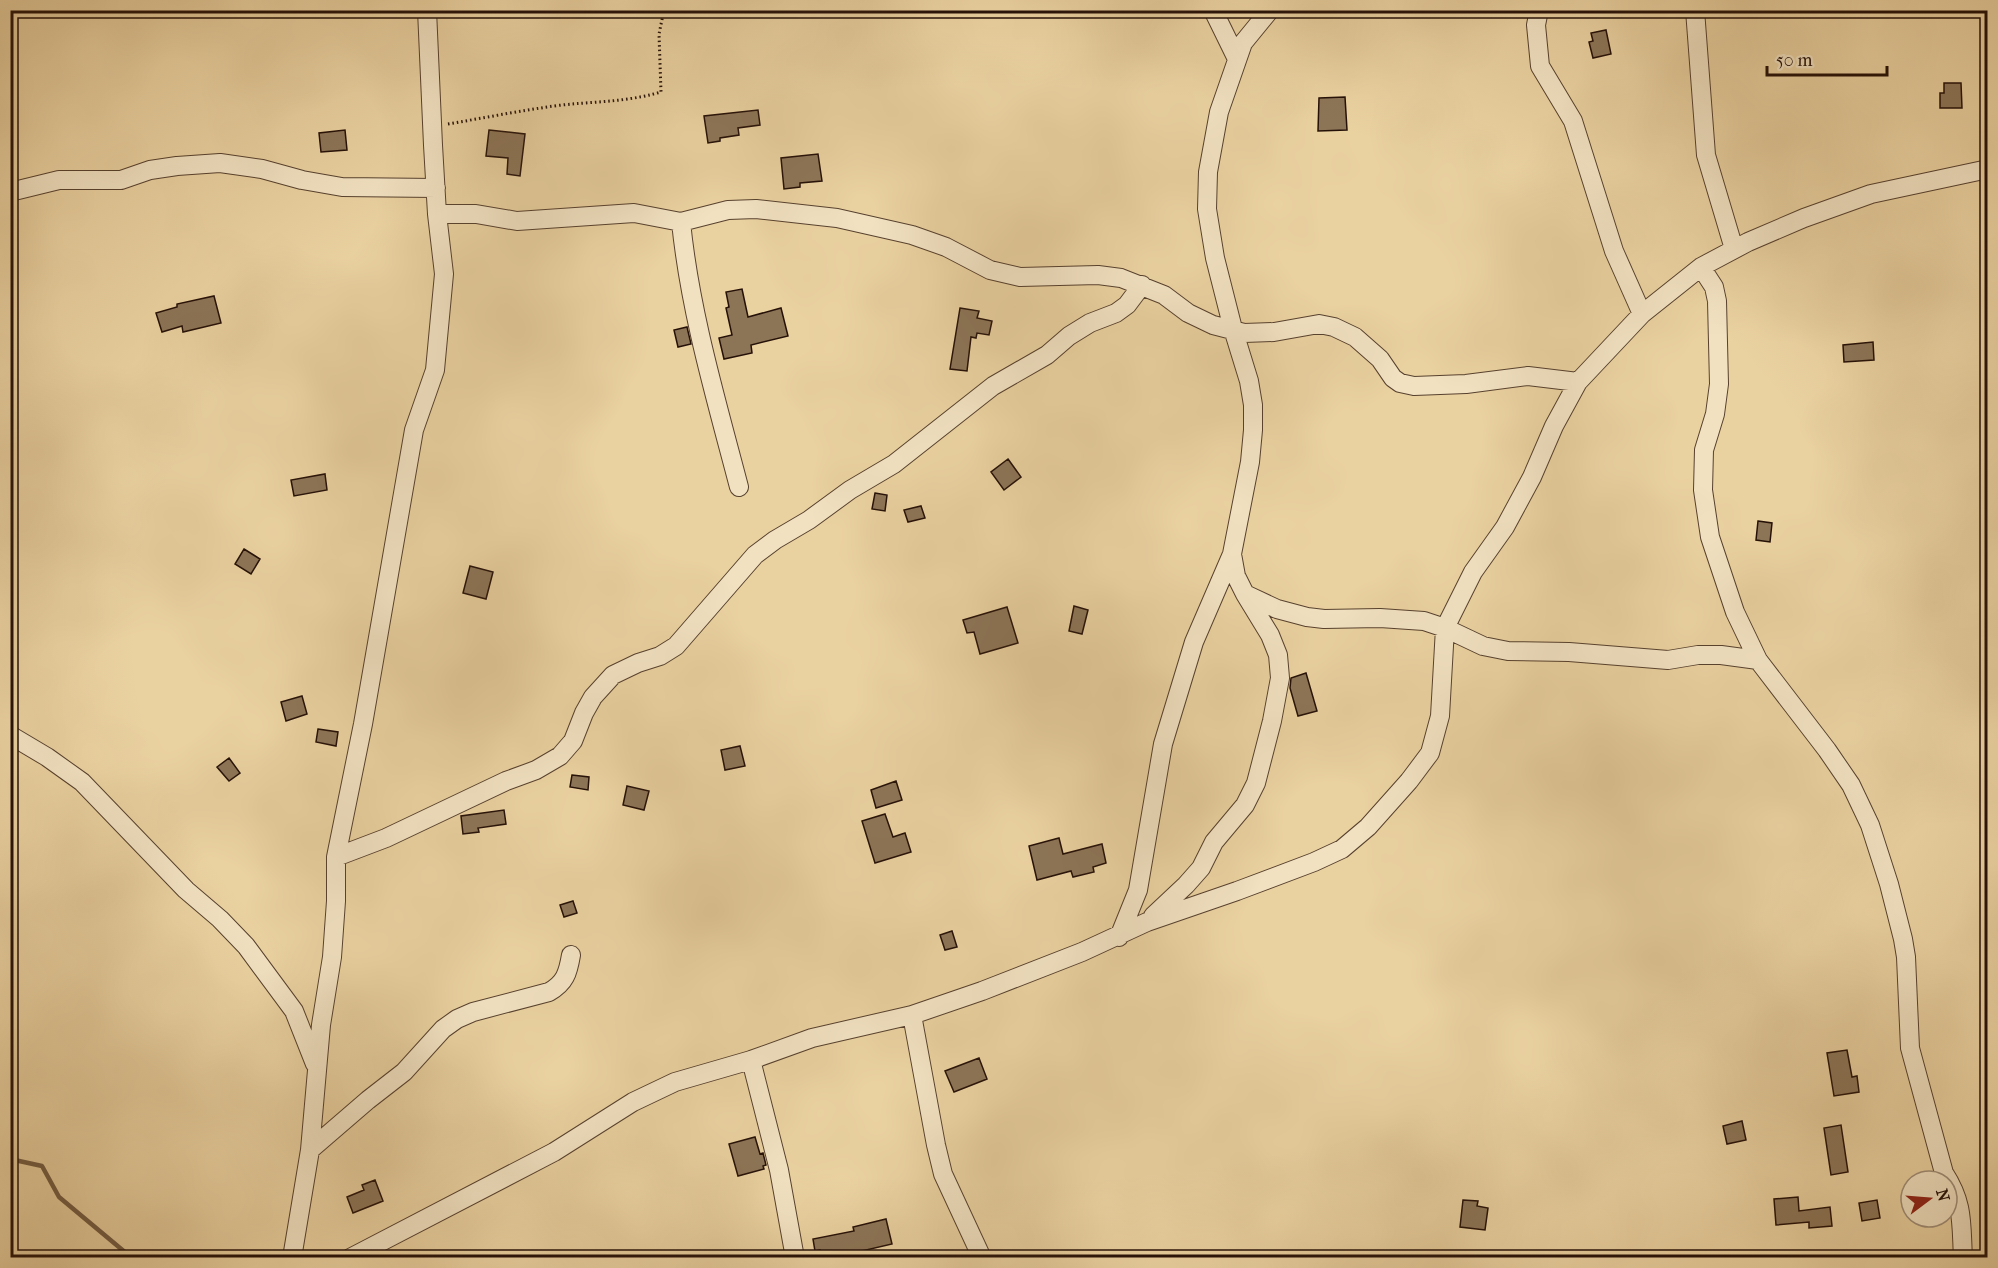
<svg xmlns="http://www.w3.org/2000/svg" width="1998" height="1268" viewBox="0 0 1998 1268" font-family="'IM FELL French Canon',serif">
	<rect width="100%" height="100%" fill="#ead1a0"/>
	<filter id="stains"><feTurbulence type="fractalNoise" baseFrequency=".00333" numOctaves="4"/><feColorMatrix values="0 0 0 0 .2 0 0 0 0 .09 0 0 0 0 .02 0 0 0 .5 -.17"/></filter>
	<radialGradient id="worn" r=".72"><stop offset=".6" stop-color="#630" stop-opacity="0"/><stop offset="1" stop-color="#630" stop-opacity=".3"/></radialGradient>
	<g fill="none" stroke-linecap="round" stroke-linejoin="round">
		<path stroke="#735d44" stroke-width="4.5" d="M 10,1159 L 42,1166 L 59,1197 L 132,1258"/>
	</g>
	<path fill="#8c7557" stroke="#261108" stroke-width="1.5" d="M 1606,30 L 1611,54 L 1593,58 L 1589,42 L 1593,41 L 1591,33 Z
		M 1944,83 L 1961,83 L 1962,108 L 1940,108 L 1940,93 L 1944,93 Z
		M 1345,97 L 1347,130 L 1318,131 L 1319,98 Z
		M 758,110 L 760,125 L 738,128 L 739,135 L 720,138 L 720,141 L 708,143 L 704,116 Z
		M 345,130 L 347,150 L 321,152 L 319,133 Z
		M 489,130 L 525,134 L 520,176 L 507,174 L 508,158 L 486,156 Z
		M 818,154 L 822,181 L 800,183 L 800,187 L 784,189 L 781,158 Z
		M 742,289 L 748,317 L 781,308 L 788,336 L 751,345 L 752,353 L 724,359 L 719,338 L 732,335 L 726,308 L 729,307 L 726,292 Z
		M 214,296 L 221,323 L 183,332 L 182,326 L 162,332 L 156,313 L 177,307 L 177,304 Z
		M 960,308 L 979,311 L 977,318 L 992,321 L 989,335 L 977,333 L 976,338 L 971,337 L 967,371 L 950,369 Z
		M 687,327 L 691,344 L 678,347 L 674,330 Z
		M 1873,342 L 1874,360 L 1844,362 L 1843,345 Z
		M 1008,459 L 1021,477 L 1004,490 L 991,472 Z
		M 325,474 L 327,490 L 294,496 L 291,480 Z
		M 875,493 L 887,495 L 885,511 L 872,509 Z
		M 921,506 L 925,518 L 908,522 L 904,510 Z
		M 1758,521 L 1772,523 L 1770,542 L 1756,540 Z
		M 244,549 L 260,559 L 251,574 L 235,564 Z
		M 470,566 L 493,572 L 486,599 L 463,593 Z
		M 1074,606 L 1088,610 L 1082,634 L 1069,631 Z
		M 1007,607 L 1018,643 L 980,654 L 974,632 L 967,633 L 963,620 Z
		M 1306,673 L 1317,711 L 1298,716 L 1290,688 L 1291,678 Z
		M 302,696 L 307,714 L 286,721 L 281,702 Z
		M 318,729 L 338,732 L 336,746 L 316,742 Z
		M 740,746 L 745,766 L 725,770 L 721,750 Z
		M 229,758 L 240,773 L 229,781 L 217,767 Z
		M 572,775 L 589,777 L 588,790 L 570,787 Z
		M 896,781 L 902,800 L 876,808 L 871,790 Z
		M 627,786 L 649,791 L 644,810 L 623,805 Z
		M 504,810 L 506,824 L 478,828 L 479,832 L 463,834 L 461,816 Z
		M 885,814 L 893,837 L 905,833 L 911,852 L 875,863 L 862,821 Z
		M 1059,838 L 1063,854 L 1102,844 L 1106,863 L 1093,867 L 1094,872 L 1073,877 L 1071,871 L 1037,880 L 1029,846 Z
		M 573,901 L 577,913 L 564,917 L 560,905 Z
		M 952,931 L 957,947 L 945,950 L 940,935 Z
		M 1847,1050 L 1852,1077 L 1857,1076 L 1859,1092 L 1834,1096 L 1827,1053 Z
		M 979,1058 L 987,1079 L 954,1092 L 945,1071 Z
		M 1742,1121 L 1746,1140 L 1727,1144 L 1723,1126 Z
		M 1841,1125 L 1848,1172 L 1831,1175 L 1824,1128 Z
		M 755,1137 L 760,1154 L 763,1153 L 766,1165 L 763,1166 L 764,1169 L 738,1176 L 729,1144 Z
		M 375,1180 L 383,1201 L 353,1213 L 347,1197 L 364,1190 L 362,1185 Z
		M 1798,1197 L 1799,1211 L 1830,1207 L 1832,1226 L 1809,1228 L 1809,1222 L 1776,1225 L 1774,1199 Z
		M 1463,1200 L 1478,1201 L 1477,1206 L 1488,1208 L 1485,1230 L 1460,1227 Z
		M 1877,1200 L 1880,1218 L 1862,1221 L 1859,1203 Z
		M 886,1219 L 892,1244 L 853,1253 L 854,1257 L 821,1257 L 820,1250 L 815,1251 L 813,1239 L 854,1231 L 853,1227 Z"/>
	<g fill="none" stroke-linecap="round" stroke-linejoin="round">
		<g stroke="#57412e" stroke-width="20">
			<path id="minor" d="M 1213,10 L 1237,59
				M 1539,10 L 1536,25 L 1540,66 L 1573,121 L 1614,251 L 1642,314
				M 1695,10 L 1706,155 L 1734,249
				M 10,192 L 59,180 L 121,180 L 150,170 L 177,166 L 220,163 L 262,169 L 302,180 L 342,187 L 436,188
				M 437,214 L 476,214 L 517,221 L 634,213 L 681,222 L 728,210 L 756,209 L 837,218 L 912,235 L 946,247 L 990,270 L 1020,277 L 1098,275 L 1121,278 L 1164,295 L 1188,313 L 1213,325 L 1244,333 L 1274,332 L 1319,324 L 1334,327 L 1355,337 L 1380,359 L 1393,378 L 1400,383 L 1414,386 L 1466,384 L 1528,376 L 1578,382
				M 681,222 C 690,312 716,399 739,487
				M 1701,267 L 1714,287 L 1717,301 L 1719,384 L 1715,414 L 1704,450 L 1703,490 L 1710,537 L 1735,612 L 1758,660
				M 1245,594 L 1277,609 L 1307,617 L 1324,619 L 1380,618 L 1424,621 L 1445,628 L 1483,646 L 1508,651 L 1569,652 L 1668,660 L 1698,655 L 1721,655 L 1758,660 L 1827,750 L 1851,785 L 1870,825 L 1889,884 L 1903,939 L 1906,957 L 1910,1048 L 1944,1173 C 1964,1204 1961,1223 1963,1258
				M 10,735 L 47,757 L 82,782 L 186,890 L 220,919 L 246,946 L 294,1011 L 315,1064
				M 336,857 L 386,838 L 506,781 L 536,770 L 560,756 L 573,741 L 584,713 L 593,697 L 613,675 L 638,663 L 660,656 L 676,646 L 755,555 L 775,540 L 809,520 L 850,490 L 894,464 L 993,386 L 1047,355 L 1069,336 L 1090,323 L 1116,313 L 1127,305 L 1142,285
				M 1153,916 L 1186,885 L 1201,868 L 1214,842 L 1245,805 L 1256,783 L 1272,721 L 1280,678 L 1278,655 L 1270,635 L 1245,594 L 1236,576 L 1232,554 L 1250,462 L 1253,430 L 1253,405 L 1249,381 L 1233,329 L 1215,258 L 1207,209 L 1208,172 L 1219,112 L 1243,43 L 1270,10
				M 1119,937 L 1138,890 L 1163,744 L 1194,642 L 1232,554
				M 912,1015 L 936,1145 L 943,1174 L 982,1258
				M 751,1060 L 779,1170 L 795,1258
				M 310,1150 L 368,1100 L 404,1072 L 443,1029 L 457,1019 L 473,1012 L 549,992 C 565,983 568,973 571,955
				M 292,1258 L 310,1150 L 321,1025 L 332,957 L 336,901 L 336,857 L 363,724 L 414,430 L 435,370 L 444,274 L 437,214 L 433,145 L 427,10
				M 350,1258 L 554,1152 L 633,1102 L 675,1082 L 751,1060 L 812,1038 L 912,1015 L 982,991 L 1082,952 L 1147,922 L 1237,891 L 1314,862 L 1342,849 L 1368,827 L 1409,781 L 1430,753 L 1440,716 L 1445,628 L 1473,572 L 1505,527 L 1532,477 L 1554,426 L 1578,382 L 1642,314 L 1701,267 L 1748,242 L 1804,218 L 1871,194 L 1988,169"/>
		</g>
		<path stroke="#261108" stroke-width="3" stroke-dasharray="1.5 3" stroke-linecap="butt" d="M 448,124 C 483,118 519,111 554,106 C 592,101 623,103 661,92 L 659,34 L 664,10"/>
		<use href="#minor" stroke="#f1e1c1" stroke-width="18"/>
	</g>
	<rect width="1998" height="1268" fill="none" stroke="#ead1a0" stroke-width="36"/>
	<rect x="12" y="12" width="1974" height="1244" fill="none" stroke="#261108" stroke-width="3"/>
	<rect x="18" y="18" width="1962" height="1232" fill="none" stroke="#261108" stroke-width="1.5"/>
	<g transform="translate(1929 1199) rotate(74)"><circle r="28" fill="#f1e1c1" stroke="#a08e77" stroke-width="1.5"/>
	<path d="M0-4.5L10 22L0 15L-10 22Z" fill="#8f2418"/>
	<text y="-9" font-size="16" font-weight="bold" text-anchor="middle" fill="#261108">N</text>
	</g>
	<path d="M1767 66v9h120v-9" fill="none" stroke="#261108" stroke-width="3"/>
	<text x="1776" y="66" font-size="18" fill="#261108" stroke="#f1e1c1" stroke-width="4.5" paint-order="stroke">50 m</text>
	<rect width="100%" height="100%" filter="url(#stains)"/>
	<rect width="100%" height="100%" fill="url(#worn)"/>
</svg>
